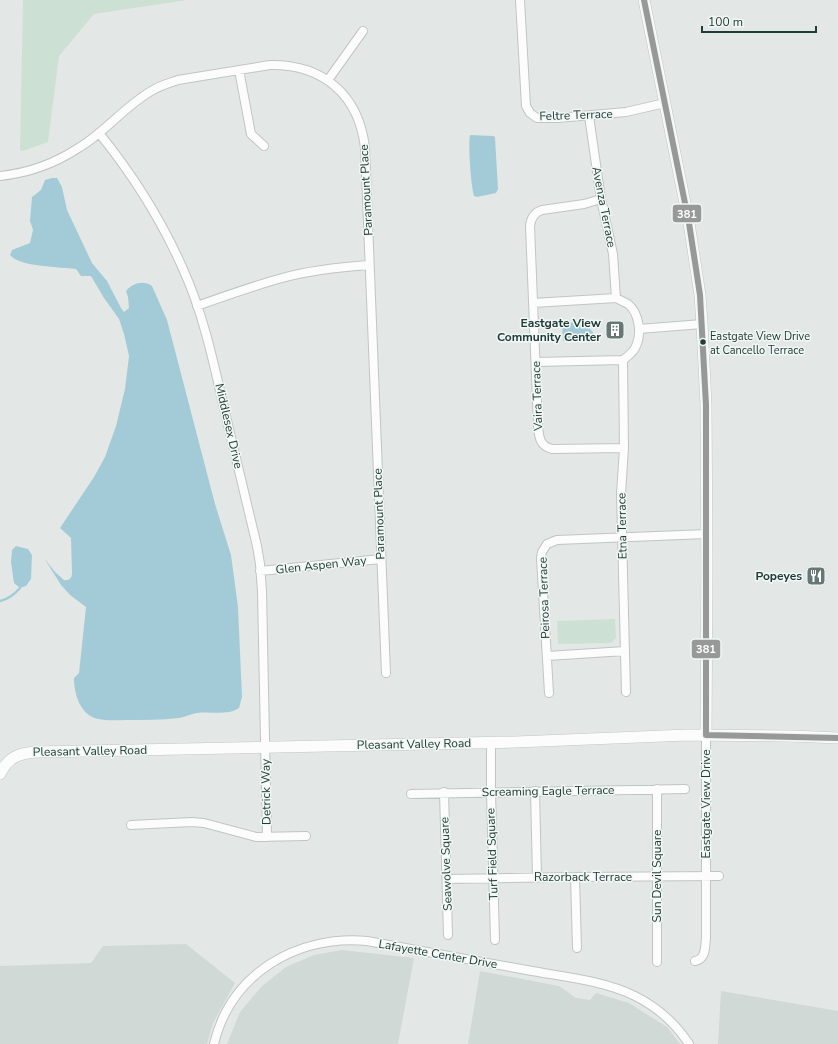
<svg xmlns="http://www.w3.org/2000/svg" width="838" height="1044" viewBox="0 0 838 1044" font-family="'Nunito Sans',sans-serif">
	<rect width="100%" height="100%" fill="#e3e8e6"/>
	<path fill="#d0d9d6" d="M 186,944 L 235,983 L 213,1023 L 207,1044 L 0,1044 L 0,966 L 91,963 L 103,946 Z
		M 342,950 L 414,958 L 398,1044 L 227,1044 L 240,1012 L 262,986 L 286,967 L 314,955 Z
		M 480,971 L 559,986 L 576,998 L 590,1000 L 596,993 L 629,1003 L 667,1027 L 680,1044 L 468,1044 Z
		M 721,991 L 838,1011 L 838,1044 L 718,1044 Z"/>
	<path fill="#cce1d4" d="M 23,0 L 187,0 L 94,14 L 59,56 L 48,142 L 23,151 L 20,150 Z
		M 615,619 L 616,638 L 611,643 L 558,644 L 557,621 Z"/>
	<path fill="#a3cbd7" d="M 470,135 L 493,136 L 495,137 L 498,189 L 496,193 L 477,197 L 474,196 C 471,186 468,145 470,135 Z
		M 52,178 L 57,178 L 62,187 L 67,210 L 92,263 L 107,281 L 121,308 L 124,312 L 129,308 L 128,297 L 126,291 C 133,283 143,280 152,286 L 167,320 L 215,504 L 231,555 L 238,607 L 242,697 L 239,708 C 227,716 210,711 197,713 C 191,714 185,717 179,718 C 161,720 144,720 126,720 C 117,720 107,721 98,719 C 80,715 74,694 74,678 L 79,673 L 86,607 L 70,595 L 61,585 L 44,558 L 55,572 L 64,580 C 69,581 72,578 72,573 L 71,538 L 60,528 L 94,477 L 105,457 L 116,426 L 125,389 L 129,356 L 124,334 L 119,319 L 104,298 L 91,276 L 81,276 L 76,269 C 61,267 19,267 10,255 L 12,250 L 30,243 L 33,230 L 30,221 L 32,197 L 41,190 L 45,180 Z
		M 583,322 L 593,332 L 593,339 L 563,341 L 562,323 Z
		M 16,546 L 28,549 L 32,555 L 31,579 L 26,586 L 20,588 L 14,583 L 11,562 L 12,550 Z"/>
	<g fill="none" stroke-linecap="round" stroke-linejoin="round">
		<path stroke="#a3cbd7" stroke-width="2.5" d="M 0,601 C 9,599 14,595 20,588"/>
		<g stroke="#c0c5c3" stroke-width="10">
			<path id="street" d="M 520,0 L 526,106 L 530,113 L 537,118 L 558,118 L 626,112 L 665,103
				M 239,70 L 251,134 L 264,146
				M 328,80 L 363,31
				M 589,116 L 601,199 L 613,254 L 616,298
				M 99,133 C 133,175 161,219 183,269 C 203,313 213,360 224,408 C 235,454 246,500 257,546 L 260,564 L 262,591 L 267,837
				M 0,176 C 29,173 56,163 80,147 C 106,131 126,105 153,90 C 161,85 170,83 178,80 L 270,65 C 323,64 359,95 365,148 L 386,673
				M 601,199 L 584,204 L 542,210 C 535,212 531,218 530,226 L 538,426 C 539,438 540,446 552,449 L 624,448
				M 533,303 L 616,298 C 620,300 624,302 628,304 C 639,313 642,333 636,346 C 634,352 628,356 623,360 L 536,362
				M 197,306 C 225,296 253,286 282,278 C 311,270 340,267 369,265
				M 639,329 L 702,324
				M 623,360 L 624,448 L 621,494 L 626,692
				M 260,571 L 381,559
				M 547,656 L 625,651
				M 549,693 L 541,558 L 542,552 L 547,544 L 557,540 L 706,534
				M 491,743 L 491,792 L 495,940
				M 535,791 L 537,877
				M 444,792 L 448,935
				M 411,794 L 685,789
				M 131,825 L 192,822 L 204,823 L 256,837 L 306,836
				M 575,877 L 577,948
				M 447,879 L 575,877 L 719,876
				M 695,961 C 706,959 705,947 706,938 L 706,735
				M 657,962 L 657,789
				M 214,1044 C 231,973 297,935 367,941 C 422,951 477,961 532,971 C 566,977 604,981 635,996 C 657,1007 676,1024 689,1044"/>
		</g>
		<g stroke="#bec6c3" stroke-width="12">
			<path id="secondary" d="M 644,0 L 689,223 L 700,295 L 702,324 L 706,405 L 707,567 L 706,735
				M 0,774 C 8,757 19,753 37,752 L 516,742 L 688,735 L 792,736 L 838,738"/>
		</g>
		<use href="#street" stroke="#fbfcfb" stroke-width="8"/>
		<use href="#secondary" stroke="#fbfcfb" stroke-width="11"/>
		<g stroke="#f0f7f4" stroke-width="9">
			<path id="bus-1" d="M 644,0 L 689,223 L 700,295 L 706,405 L 706,735 L 838,738"/>
		</g>
		<use href="#bus-1" stroke="#969998" stroke-width="6"/>
	</g>
	<defs>
		<g id="building-square" transform="scale(1)"><rect x="-9" y="-9" width="18" height="18" rx="4" fill="#657874" stroke="#f0f7f4"/><path d="M-4-6H4V6H1V3H-1V6H-4ZM-2.5-4.3h1.7v1.8h-1.7ZM.8-4.3h1.7v1.8H.8ZM-2.5-1h1.7V.8h-1.7ZM.8-1h1.7V.8H.8Z" fill="#fff"/></g>
		<g id="restaurant-square" transform="scale(1)"><rect x="-9" y="-9" width="18" height="18" rx="4" fill="#657874" stroke="#f0f7f4"/><path d="M-5-6h1v4h1v-4h1v4h1v-4h1v5L-1.5 .5V6h-2V.5L-5-1ZM5-6V6H3V1.5H1.5Q1.5-4 5-6Z" fill="#fff"/></g>
	</defs>
	<g fill-rule="evenodd">
		<use href="#building-square" x="615" y="330"/>
		<use href="#restaurant-square" x="816" y="576"/>
	</g>
	<circle fill="#213b36" stroke="#f0f7f4" stroke-width="1.5" cx="703" cy="342" r="3.5"/>
	<g text-anchor="middle" stroke-width="3" stroke-linejoin="round" paint-order="stroke">
		<g font-size="11" fill="#213b36" stroke="#f0f7f4" text-anchor="start">
			<text x="710" y="340">Eastgate View Drive<tspan x="710" dy="14">at Cancello Terrace</tspan></text>
		</g>
		<g font-size="12" fill="#213b36" stroke="#f0f7f4">
			<text transform="translate(576 115) rotate(-2)" y="4">Feltre Terrace</text>
			<text transform="translate(366 190) rotate(-93)" y="4">Paramount Place</text>
			<text transform="translate(604 207) rotate(79)" y="4">Avenza Terrace</text>
			<text transform="translate(537 396) rotate(-92)" y="4">Vaira Terrace</text>
			<text transform="translate(229 426) rotate(77)" y="4">Middlesex Drive</text>
			<text transform="translate(379 514) rotate(-92)" y="4">Paramount Place</text>
			<text transform="translate(622 526) rotate(-91)" y="4">Etna Terrace</text>
			<text transform="translate(321 565) rotate(-6)" y="4">Glen Aspen Way</text>
			<text transform="translate(544 598) rotate(-92)" y="4">Peirosa Terrace</text>
			<text transform="translate(414 744) rotate(-1)" y="4">Pleasant Valley Road</text>
			<text transform="translate(90 751) rotate(-1)" y="4">Pleasant Valley Road</text>
			<text transform="translate(548 791) rotate(-1)" y="4">Screaming Eagle Terrace</text>
			<text transform="translate(266 792) rotate(-91)" y="4">Detrick Way</text>
			<text transform="translate(706 804) rotate(-90)" y="4">Eastgate View Drive</text>
			<text transform="translate(492 854) rotate(-92)" y="4">Turf Field Square</text>
			<text transform="translate(446 864) rotate(-92)" y="4">Seawolve Square</text>
			<text transform="translate(657 876) rotate(-90)" y="4">Sun Devil Square</text>
			<text x="583" y="881">Razorback Terrace</text>
			<text transform="translate(438 954) rotate(10)" y="4">Lafayette Center Drive</text>
		</g>
		<g font-size="12" font-weight="bold" fill="#213b36" stroke="#f0f7f4" text-anchor="end">
			<text x="601" y="327">Eastgate View<tspan x="601" dy="14">Community Center</tspan></text>
			<text x="802" y="580">Popeyes</text>
		</g>
	</g>
	<g stroke="#f0f7f4" stroke-width="1.5">
		<rect x="672" y="204" width="30" height="19" rx="4" fill="#969998"/>
		<rect x="691" y="639" width="30" height="20" rx="4" fill="#969998"/>
	</g>
	<g font-size="11" text-anchor="middle" font-weight="bold" fill="#fff">
		<text x="687" y="218">381</text>
		<text x="706" y="653">381</text>
	</g>
	<path d="M702 26v6h114v-6" fill="none" stroke="#213b36" stroke-width="2"/>
	<text x="708" y="26" font-size="12" fill="#213b36" stroke="#f0f7f4" stroke-width="3" paint-order="stroke">100 m</text>
</svg>
